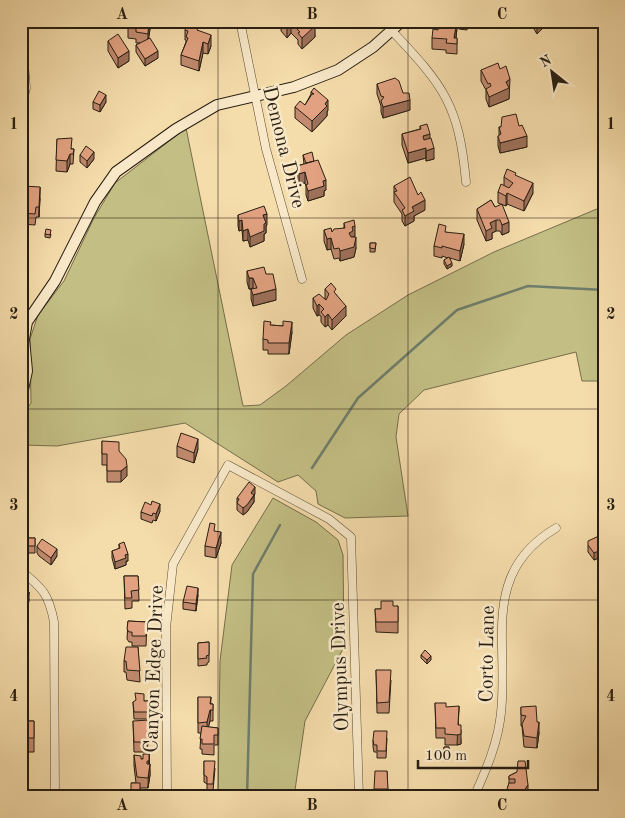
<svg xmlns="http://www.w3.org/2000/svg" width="625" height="818" viewBox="0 0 625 818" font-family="'Old Standard TT',serif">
	<rect width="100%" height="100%" fill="#f5dcab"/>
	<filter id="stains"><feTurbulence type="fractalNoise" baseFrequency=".004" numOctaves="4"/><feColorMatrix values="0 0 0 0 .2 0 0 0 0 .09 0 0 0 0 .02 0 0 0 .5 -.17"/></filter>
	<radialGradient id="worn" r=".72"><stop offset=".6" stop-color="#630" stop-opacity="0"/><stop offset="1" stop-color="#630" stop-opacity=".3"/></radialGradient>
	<path fill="#c2be84" stroke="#756e4b" d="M 186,128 L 243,406 L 260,405 L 286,386 L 346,335 L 408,295 L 494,252 L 604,206 L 604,381 L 582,381 L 576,352 L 424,390 L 399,414 L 396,437 L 408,516 L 345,518 L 318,504 L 316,491 L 298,475 L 278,482 L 185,423 L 57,446 L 21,445 L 21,417 L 31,403 L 30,339 L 38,315 L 64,281 L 94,218 L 115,183 Z
		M 273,498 L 316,522 L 338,540 L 343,555 L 344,647 L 305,721 L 294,797 L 218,797 L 220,661 L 232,565 Z"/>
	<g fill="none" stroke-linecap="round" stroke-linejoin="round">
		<path stroke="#6e7d6a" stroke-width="2.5" d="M 312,468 L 358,398 L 457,310 L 528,286 L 604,290
			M 247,797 L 253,574 L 280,525"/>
		<g stroke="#5b4e38" stroke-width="9">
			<path id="street" d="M 240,21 L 266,149 L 302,279
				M 21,25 L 26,88 L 21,107
				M 392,31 C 444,86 459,105 466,182
				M 21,571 C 43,588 49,595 54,622 L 55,797
				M 167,797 L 166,628 L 173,564 L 228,465 L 329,519 L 351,537 L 359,797
				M 474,797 C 486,770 498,743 501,713 C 509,642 480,573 556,528"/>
		</g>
		<g stroke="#281e12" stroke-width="12">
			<path id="secondary" d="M 21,399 L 27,371 L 24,339 L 27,322 L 55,281 L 95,202 L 116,172 L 176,129 L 217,105 L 294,87 L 338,70 L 373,47 L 402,21"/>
		</g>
		<use href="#street" stroke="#f8e8c8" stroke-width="8"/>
		<use href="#secondary" stroke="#f8e8c8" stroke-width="10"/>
	</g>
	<path fill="#c28b6f" stroke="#281e12" d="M 281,21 L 314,21 L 315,37 L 302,49 L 298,44 L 298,40 L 291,33 L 287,38 L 281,31 Z
		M 436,21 L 457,21 L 457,28 L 456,38 L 457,38 L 457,54 L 446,53 L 446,50 L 432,49 L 432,38 L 438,30 L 439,28 L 436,28 Z
		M 460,21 L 468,21 L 467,30 L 459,29 Z
		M 529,21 L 543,21 L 543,28 L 537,34 Z
		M 128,27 L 150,29 L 148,39 L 158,58 L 145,66 L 136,52 L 136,45 L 140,43 L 136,43 L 136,39 L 128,38 Z
		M 185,30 L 198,31 L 211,46 L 208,54 L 203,53 L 199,71 L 181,65 L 181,55 L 186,42 L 186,40 L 185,40 Z
		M 108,41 L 129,61 L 118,68 L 108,51 Z
		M 481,70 L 510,90 L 509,91 L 509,99 L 489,107 L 486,99 L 486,90 L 481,81 Z
		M 377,84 L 403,93 L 410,110 L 383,118 L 381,112 L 381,106 L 377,94 Z
		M 311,92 L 328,110 L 327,112 L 327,116 L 312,132 L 295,118 L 295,107 L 305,105 L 311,94 Z
		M 93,102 L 106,102 L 100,112 L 93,109 Z
		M 420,126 L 430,139 L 434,159 L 426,161 L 426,158 L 408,163 L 402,145 L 402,134 L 420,129 Z
		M 519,126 L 527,147 L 500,153 L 498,146 L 498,136 L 499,135 L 499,127 Z
		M 57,139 L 72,149 L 74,149 L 73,164 L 70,164 L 67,172 L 56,171 Z
		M 80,155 L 94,159 L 87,168 L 80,162 Z
		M 303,155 L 314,161 L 326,190 L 324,191 L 324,196 L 308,201 L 306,195 L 306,186 L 305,183 L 299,184 L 297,177 L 297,166 L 304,164 Z
		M 516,176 L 533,193 L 524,211 L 507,204 L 506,206 L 498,203 L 498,192 L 504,186 L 504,177 Z
		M 394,186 L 425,210 L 414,216 L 414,221 L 405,226 L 402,221 L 402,214 L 394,202 Z
		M 40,198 L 39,217 L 36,217 L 35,225 L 21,224 L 21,208 Z
		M 491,200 L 509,232 L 502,235 L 500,231 L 496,231 L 492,233 L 492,239 L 486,241 L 477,220 L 477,209 Z
		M 238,215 L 267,225 L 266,225 L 266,233 L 264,234 L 264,241 L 250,247 L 248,240 L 243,241 L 242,230 L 239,231 L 238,226 Z
		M 344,223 L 355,236 L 353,237 L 356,248 L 354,257 L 340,261 L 339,258 L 334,259 L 331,249 L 327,250 L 324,241 L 324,230 L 332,232 L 344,228 Z
		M 446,232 L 464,244 L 460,261 L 450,258 L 452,266 L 447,269 L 444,264 L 444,260 L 448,258 L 442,256 L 442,258 L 434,256 L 434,246 Z
		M 45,234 L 51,234 L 50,238 L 45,237 Z
		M 370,243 L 376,243 L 375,252 L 370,252 Z
		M 247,271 L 266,274 L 276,300 L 253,306 L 251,299 L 251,289 L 253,289 L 249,289 L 247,282 Z
		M 325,289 L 336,294 L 346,316 L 332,330 L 328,325 L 325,327 L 321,322 L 321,316 L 319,315 L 317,316 L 313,308 L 313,298 L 325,299 Z
		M 271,325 L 283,326 L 292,332 L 289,354 L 268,354 L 268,350 L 263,350 L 263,339 Z
		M 102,441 L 119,451 L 127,476 L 121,482 L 107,482 L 107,465 L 102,465 Z
		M 177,446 L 198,449 L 194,463 L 177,457 Z
		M 255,494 L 254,495 L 254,502 L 247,512 L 243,515 L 237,510 L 237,498 Z
		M 160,511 L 156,521 L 153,520 L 152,523 L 141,519 L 141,512 Z
		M 215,531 L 221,543 L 216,558 L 205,556 L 205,546 Z
		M 25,538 L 35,538 L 35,553 L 26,553 Z
		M 604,540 L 603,556 L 594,560 L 588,552 L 588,545 Z
		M 119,544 L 128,561 L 126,561 L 126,565 L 115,569 L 112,558 L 112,551 L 119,549 Z
		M 37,546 L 57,556 L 51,565 L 39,556 L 37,553 Z
		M 124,576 L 138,576 L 139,601 L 132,601 L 132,608 L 125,609 Z
		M 21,586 L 22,591 L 29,599 L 27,616 L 21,615 Z
		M 198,595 L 196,611 L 183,609 L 183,602 Z
		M 398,606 L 398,633 L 376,632 L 375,609 L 381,609 Z
		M 128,621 L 147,622 L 146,646 L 132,646 L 132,642 L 129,642 L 127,639 Z
		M 209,642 L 209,662 L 207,663 L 207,665 L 198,666 L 198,643 Z
		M 138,647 L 140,682 L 127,680 L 126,672 L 124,672 L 124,661 Z
		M 421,655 L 431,660 L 427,664 L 421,658 Z
		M 376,670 L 391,680 L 389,713 L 377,713 Z
		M 198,697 L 211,704 L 213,704 L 213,721 L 210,721 L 208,727 L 218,728 L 218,745 L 214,745 L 214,755 L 202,754 L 202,749 L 200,749 L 201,733 L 198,733 Z
		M 144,701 L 148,701 L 148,719 L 134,719 L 133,702 Z
		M 435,703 L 446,707 L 459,725 L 461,741 L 461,744 L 457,745 L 445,745 L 445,738 L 436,738 Z
		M 521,707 L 537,722 L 539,733 L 537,748 L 524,747 L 522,726 L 521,726 Z
		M 21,721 L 34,721 L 34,752 L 21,752 Z
		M 133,721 L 149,731 L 147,752 L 134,752 Z
		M 387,738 L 386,758 L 377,758 L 377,752 L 374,752 L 373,747 L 373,740 Z
		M 444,747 L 449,747 L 449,756 L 444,756 Z
		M 149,754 L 150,775 L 148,788 L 140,788 L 140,792 L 144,797 L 131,783 L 136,783 L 134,766 L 134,755 L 141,759 L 143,759 Z
		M 204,761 L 215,768 L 213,791 L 207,791 L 207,784 L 204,782 Z
		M 387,771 L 388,797 L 374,797 L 374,789 Z
		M 517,772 L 528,796 L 527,797 L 505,797 L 509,783 L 509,776 Z"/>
	<path fill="#9e715a" stroke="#281e12" d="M 150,21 L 150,29 L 148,44 L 148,34 Z
		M 313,21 L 314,21 L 314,28 L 315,26 L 315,37 L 302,49 L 302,38 Z
		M 457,21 L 457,28 L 455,44 L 454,38 Z
		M 537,21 L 543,21 L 543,28 L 537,34 Z
		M 291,23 L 291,33 L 287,38 L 287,27 Z
		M 211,35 L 211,46 L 208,54 L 208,44 Z
		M 203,42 L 203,53 L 199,71 L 199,61 Z
		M 129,51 L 129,61 L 118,68 L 118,58 Z
		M 158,51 L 158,58 L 145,66 L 145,59 Z
		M 510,79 L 509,99 L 489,107 L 489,97 Z
		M 106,95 L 106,102 L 100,112 L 100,105 Z
		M 328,100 L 328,110 L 327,112 L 327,116 L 312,132 L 312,121 Z
		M 410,100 L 410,110 L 383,118 L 383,107 Z
		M 430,134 L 430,144 L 423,146 L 423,136 Z
		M 527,136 L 527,147 L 500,153 L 500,143 Z
		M 426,148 L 426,158 L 408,163 L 408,153 Z
		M 434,148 L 434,159 L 426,161 L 426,151 Z
		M 94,152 L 94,159 L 87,168 L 87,161 Z
		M 70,154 L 70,164 L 67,172 L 67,161 Z
		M 305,172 L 305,183 L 299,184 L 299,174 Z
		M 326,180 L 326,190 L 324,191 L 324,196 L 308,201 L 308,191 L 323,181 Z
		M 533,183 L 533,193 L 524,211 L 524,201 Z
		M 40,187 L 40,198 L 39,217 L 39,207 Z
		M 507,193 L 507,204 L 506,206 L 506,196 Z
		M 425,200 L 425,210 L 414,216 L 414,221 L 405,226 L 405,216 L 412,207 Z
		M 267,214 L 267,225 L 266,225 L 266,233 L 264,234 L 264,241 L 250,247 L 250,237 L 263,215 Z
		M 242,220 L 242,230 L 239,231 L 239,221 Z
		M 496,220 L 496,231 L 492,233 L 492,239 L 486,241 L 486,231 L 490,223 Z
		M 509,222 L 509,232 L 502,235 L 502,225 Z
		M 355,226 L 355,236 L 353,237 L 353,242 L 349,243 L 349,233 L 352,227 Z
		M 248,229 L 248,240 L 243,241 L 243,231 Z
		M 464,234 L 464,244 L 460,261 L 460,251 Z
		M 356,237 L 356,248 L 354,257 L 340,261 L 340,251 Z
		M 331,238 L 331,249 L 327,250 L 327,239 Z
		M 23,259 L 23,266 L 21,269 L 21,262 Z
		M 452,263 L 452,266 L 447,269 L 447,266 Z
		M 249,278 L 253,278 L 253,288 L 249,289 Z
		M 276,289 L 276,300 L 253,306 L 253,295 Z
		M 319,304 L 319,315 L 317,316 L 317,306 Z
		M 346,306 L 346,316 L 332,330 L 332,320 Z
		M 328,314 L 328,325 L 325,327 L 325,317 Z
		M 292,322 L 292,332 L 289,354 L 289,343 Z
		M 198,439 L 198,449 L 194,463 L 194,453 Z
		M 127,466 L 127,476 L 121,482 L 121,471 Z
		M 255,487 L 255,494 L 251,500 L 251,493 Z
		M 254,495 L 254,502 L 247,512 L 243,515 L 243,508 Z
		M 160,504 L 160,511 L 156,521 L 156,514 Z
		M 221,532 L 221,543 L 216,558 L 216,548 Z
		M 604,542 L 603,556 L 594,560 L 594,553 L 601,544 Z
		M 57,549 L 57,556 L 51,565 L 51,558 Z
		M 128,554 L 128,561 L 126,561 L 126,565 L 115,569 L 115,562 L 125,555 Z
		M 198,588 L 198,595 L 196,611 L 196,604 Z
		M 29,592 L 29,599 L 27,616 L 27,609 Z
		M 431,656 L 431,660 L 427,664 L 427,660 Z
		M 211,697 L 210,721 L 207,733 L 207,722 Z
		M 459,706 L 458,734 L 461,730 L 461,744 L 457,745 Z
		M 149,720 L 149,731 L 147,752 L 147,742 Z
		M 539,722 L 539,733 L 537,748 L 537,738 Z
		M 149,754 L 149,771 L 150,764 L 150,775 L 148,788 Z
		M 528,785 L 528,796 L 527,797 L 524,797 L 525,789 Z"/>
	<path fill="#e2a281" stroke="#281e12" d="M 129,21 L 149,21 L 148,34 L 136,32 L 136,29 L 128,27 Z
		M 281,21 L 313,21 L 312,22 L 315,26 L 302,38 L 298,33 L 300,32 L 291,23 L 287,27 Z
		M 439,21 L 457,21 L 454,38 L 457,38 L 457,44 L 446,43 L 447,39 L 432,38 L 433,29 L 438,30 Z
		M 460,21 L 468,21 L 467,26 L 459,26 Z
		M 187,24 L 198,27 L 197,30 L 211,35 L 208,44 L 203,42 L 199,61 L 181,55 L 188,38 L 186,37 L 188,31 L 185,30 Z
		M 118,34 L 129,51 L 118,58 L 108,41 Z
		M 150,38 L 158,51 L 145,59 L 136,45 Z
		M 498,63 L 500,69 L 506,66 L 510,79 L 506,82 L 509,88 L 489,97 L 486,89 L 491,86 L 490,83 L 488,84 L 481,70 Z
		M 395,78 L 399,81 L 403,93 L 409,93 L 410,100 L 383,107 L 381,101 L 384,97 L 381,96 L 377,84 Z
		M 314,88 L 328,100 L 325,104 L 327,106 L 312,121 L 295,107 L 300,101 L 305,105 L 312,94 L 314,94 L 311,92 Z
		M 99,91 L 106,95 L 100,105 L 93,102 Z
		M 516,114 L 519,126 L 522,125 L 527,136 L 500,143 L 498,136 L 501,134 L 499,127 L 501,127 L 502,117 Z
		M 427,124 L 430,134 L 423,136 L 424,140 L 431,138 L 434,148 L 426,151 L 426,148 L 408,153 L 402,134 L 421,129 L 420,126 Z
		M 72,138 L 71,149 L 74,149 L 73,154 L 70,154 L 67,161 L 56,160 L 57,139 Z
		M 86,146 L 94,152 L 87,161 L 80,155 Z
		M 312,152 L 314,161 L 306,163 L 303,155 Z
		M 318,160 L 326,180 L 323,181 L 324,186 L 308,191 L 306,185 L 308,184 L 305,172 L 299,174 L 297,166 Z
		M 507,169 L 516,173 L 515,175 L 533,183 L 524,201 L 507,193 L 506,196 L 498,192 L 501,184 L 509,188 L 513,183 L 504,177 Z
		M 410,177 L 418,195 L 421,192 L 425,200 L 412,207 L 414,211 L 405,216 L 402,210 L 405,208 L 394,192 L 397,191 L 394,186 Z
		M 23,186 L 40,187 L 39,207 L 36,207 L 35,214 L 21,213 Z
		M 491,200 L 495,207 L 502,204 L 509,222 L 502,225 L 500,220 L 496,220 L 490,223 L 492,228 L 486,231 L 477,209 Z
		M 264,206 L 267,214 L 263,215 L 266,223 L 264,224 L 264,231 L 250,237 L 248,229 L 243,231 L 242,220 L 239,221 L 238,215 Z
		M 354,220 L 355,226 L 352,227 L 353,231 L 349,233 L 351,237 L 356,237 L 354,247 L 340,251 L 339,248 L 334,249 L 331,238 L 327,239 L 324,230 L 331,228 L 332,232 L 334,229 L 345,228 L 344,223 Z
		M 439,224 L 446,226 L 445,232 L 464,234 L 460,251 L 442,246 L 442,248 L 434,246 Z
		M 46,229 L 51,230 L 50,235 L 45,234 Z
		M 370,243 L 376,243 L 375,249 L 370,248 Z
		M 449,257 L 452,263 L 447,266 L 444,260 Z
		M 264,267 L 266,274 L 273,274 L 276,289 L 253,295 L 251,289 L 257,288 L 253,278 L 249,278 L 247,271 Z
		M 331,283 L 336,289 L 334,292 L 346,306 L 332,320 L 328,314 L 325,317 L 321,312 L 324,309 L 319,304 L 317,306 L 313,298 L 319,294 L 326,300 L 329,294 L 325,289 Z
		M 264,321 L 271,322 L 270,325 L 283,326 L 283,321 L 292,322 L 289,343 L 268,343 L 268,340 L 263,339 Z
		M 181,433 L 198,439 L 194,453 L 177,446 Z
		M 102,441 L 119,442 L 119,451 L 126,459 L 127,466 L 121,471 L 107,471 L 107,454 L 102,454 Z
		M 249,482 L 255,487 L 251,493 L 254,495 L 247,505 L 243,508 L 237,503 L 239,499 L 237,498 Z
		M 152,501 L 160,504 L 156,514 L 153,513 L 152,516 L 141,512 L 145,502 L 151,505 Z
		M 210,523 L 215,524 L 214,531 L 221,532 L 216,548 L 205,546 Z
		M 601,535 L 604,540 L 604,542 L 601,544 L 603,549 L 594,553 L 588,545 L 588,541 Z
		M 25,538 L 35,538 L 35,546 L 26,546 Z
		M 42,539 L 57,549 L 51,558 L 39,549 L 37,546 Z
		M 124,542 L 128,554 L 125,555 L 126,558 L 115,562 L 112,551 L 120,548 L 119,544 Z
		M 124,576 L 138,576 L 139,590 L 131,591 L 132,598 L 125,598 Z
		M 187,586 L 198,588 L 196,604 L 183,602 Z
		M 21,591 L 29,592 L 27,609 L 21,608 Z
		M 381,601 L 393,601 L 393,606 L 398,606 L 398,622 L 376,622 L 375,609 L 381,609 Z
		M 128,621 L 147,622 L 146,636 L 132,636 L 132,632 L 129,632 L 127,629 Z
		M 209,642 L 209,655 L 206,656 L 207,658 L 198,659 L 198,643 Z
		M 126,647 L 138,647 L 140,671 L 127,670 L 126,661 L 124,661 Z
		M 425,650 L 431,656 L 427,660 L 421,655 Z
		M 376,670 L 391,670 L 389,702 L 377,703 Z
		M 135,693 L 144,694 L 144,701 L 148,701 L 148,712 L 134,712 L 133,702 L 136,700 Z
		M 198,697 L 211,697 L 210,704 L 213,704 L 213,710 L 210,710 L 207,722 L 198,723 Z
		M 435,703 L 446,703 L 446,707 L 459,706 L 458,725 L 461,725 L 461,734 L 457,735 L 445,734 L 445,728 L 436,728 Z
		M 536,706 L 537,722 L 539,722 L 537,738 L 524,736 L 522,724 L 526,716 L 521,715 L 521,707 Z
		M 149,720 L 147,742 L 134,742 L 133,721 Z
		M 21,721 L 34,721 L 34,738 L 21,738 Z
		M 202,726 L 218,728 L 218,735 L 214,735 L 214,744 L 202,744 L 202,739 L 200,739 Z
		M 374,731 L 387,731 L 386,751 L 377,751 L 377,745 L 374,745 L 373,740 Z
		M 444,747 L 449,747 L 449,752 L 444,753 Z
		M 143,754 L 149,754 L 149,761 L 147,761 L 147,764 L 150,764 L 148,778 L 137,777 L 134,755 L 141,756 L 141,759 L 143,759 Z
		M 204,761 L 215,761 L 213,784 L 207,784 L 207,777 L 204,775 Z
		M 518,761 L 525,761 L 528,785 L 525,789 L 524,797 L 506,797 L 505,796 L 509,783 L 515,783 L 515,779 L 509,779 L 509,776 L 517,772 Z
		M 375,771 L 387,771 L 388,789 L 374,789 Z
		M 131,783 L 140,783 L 140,792 L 144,792 L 144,797 L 131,797 Z
		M 21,790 L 23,790 L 25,793 L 28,791 L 30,797 L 21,797 Z
		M 374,794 L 388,794 L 388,797 L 376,797 Z"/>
	<path fill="none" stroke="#281e12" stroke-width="1" stroke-opacity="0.55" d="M 218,21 L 218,797M 408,21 L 408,797M 21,218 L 604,218M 21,409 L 604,409M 21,600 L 604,600"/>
	<g text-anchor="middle" stroke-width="5" stroke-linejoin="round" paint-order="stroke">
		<g font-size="20" fill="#281e12" stroke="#f8e8c8">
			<text transform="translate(285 147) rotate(76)" y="7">Demona Drive</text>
			<text transform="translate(486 654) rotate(-89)" y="7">Corto Lane</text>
			<text transform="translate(339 667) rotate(-92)" y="7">Olympus Drive</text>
			<text transform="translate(153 669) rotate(-88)" y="7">Canyon Edge Drive</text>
		</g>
	</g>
	<rect width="625" height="818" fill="none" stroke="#f5dcab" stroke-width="55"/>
	<g transform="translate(552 72) rotate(330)" stroke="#f8e8c8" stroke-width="4" paint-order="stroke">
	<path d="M0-4L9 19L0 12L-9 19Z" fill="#281e12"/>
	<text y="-8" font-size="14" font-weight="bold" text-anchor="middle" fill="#281e12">N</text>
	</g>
	<path d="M418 760v8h110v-8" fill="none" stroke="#281e12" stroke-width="2.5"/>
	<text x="425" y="760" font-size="15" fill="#281e12" stroke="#f8e8c8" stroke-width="4" paint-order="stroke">100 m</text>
	<rect x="28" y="28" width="570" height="762" fill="none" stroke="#281e12" stroke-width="2"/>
	<g font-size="16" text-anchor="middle" font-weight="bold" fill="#281e12">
		<text x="122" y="19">A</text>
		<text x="312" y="19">B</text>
		<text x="502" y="19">C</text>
		<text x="14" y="129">1</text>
		<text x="611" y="129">1</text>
		<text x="14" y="319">2</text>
		<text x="611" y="319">2</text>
		<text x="14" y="510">3</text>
		<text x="611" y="510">3</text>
		<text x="14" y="701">4</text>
		<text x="611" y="701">4</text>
		<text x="122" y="810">A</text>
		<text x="312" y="810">B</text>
		<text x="502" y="810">C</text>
	</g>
	<rect width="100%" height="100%" filter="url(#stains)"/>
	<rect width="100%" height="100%" fill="url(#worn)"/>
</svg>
